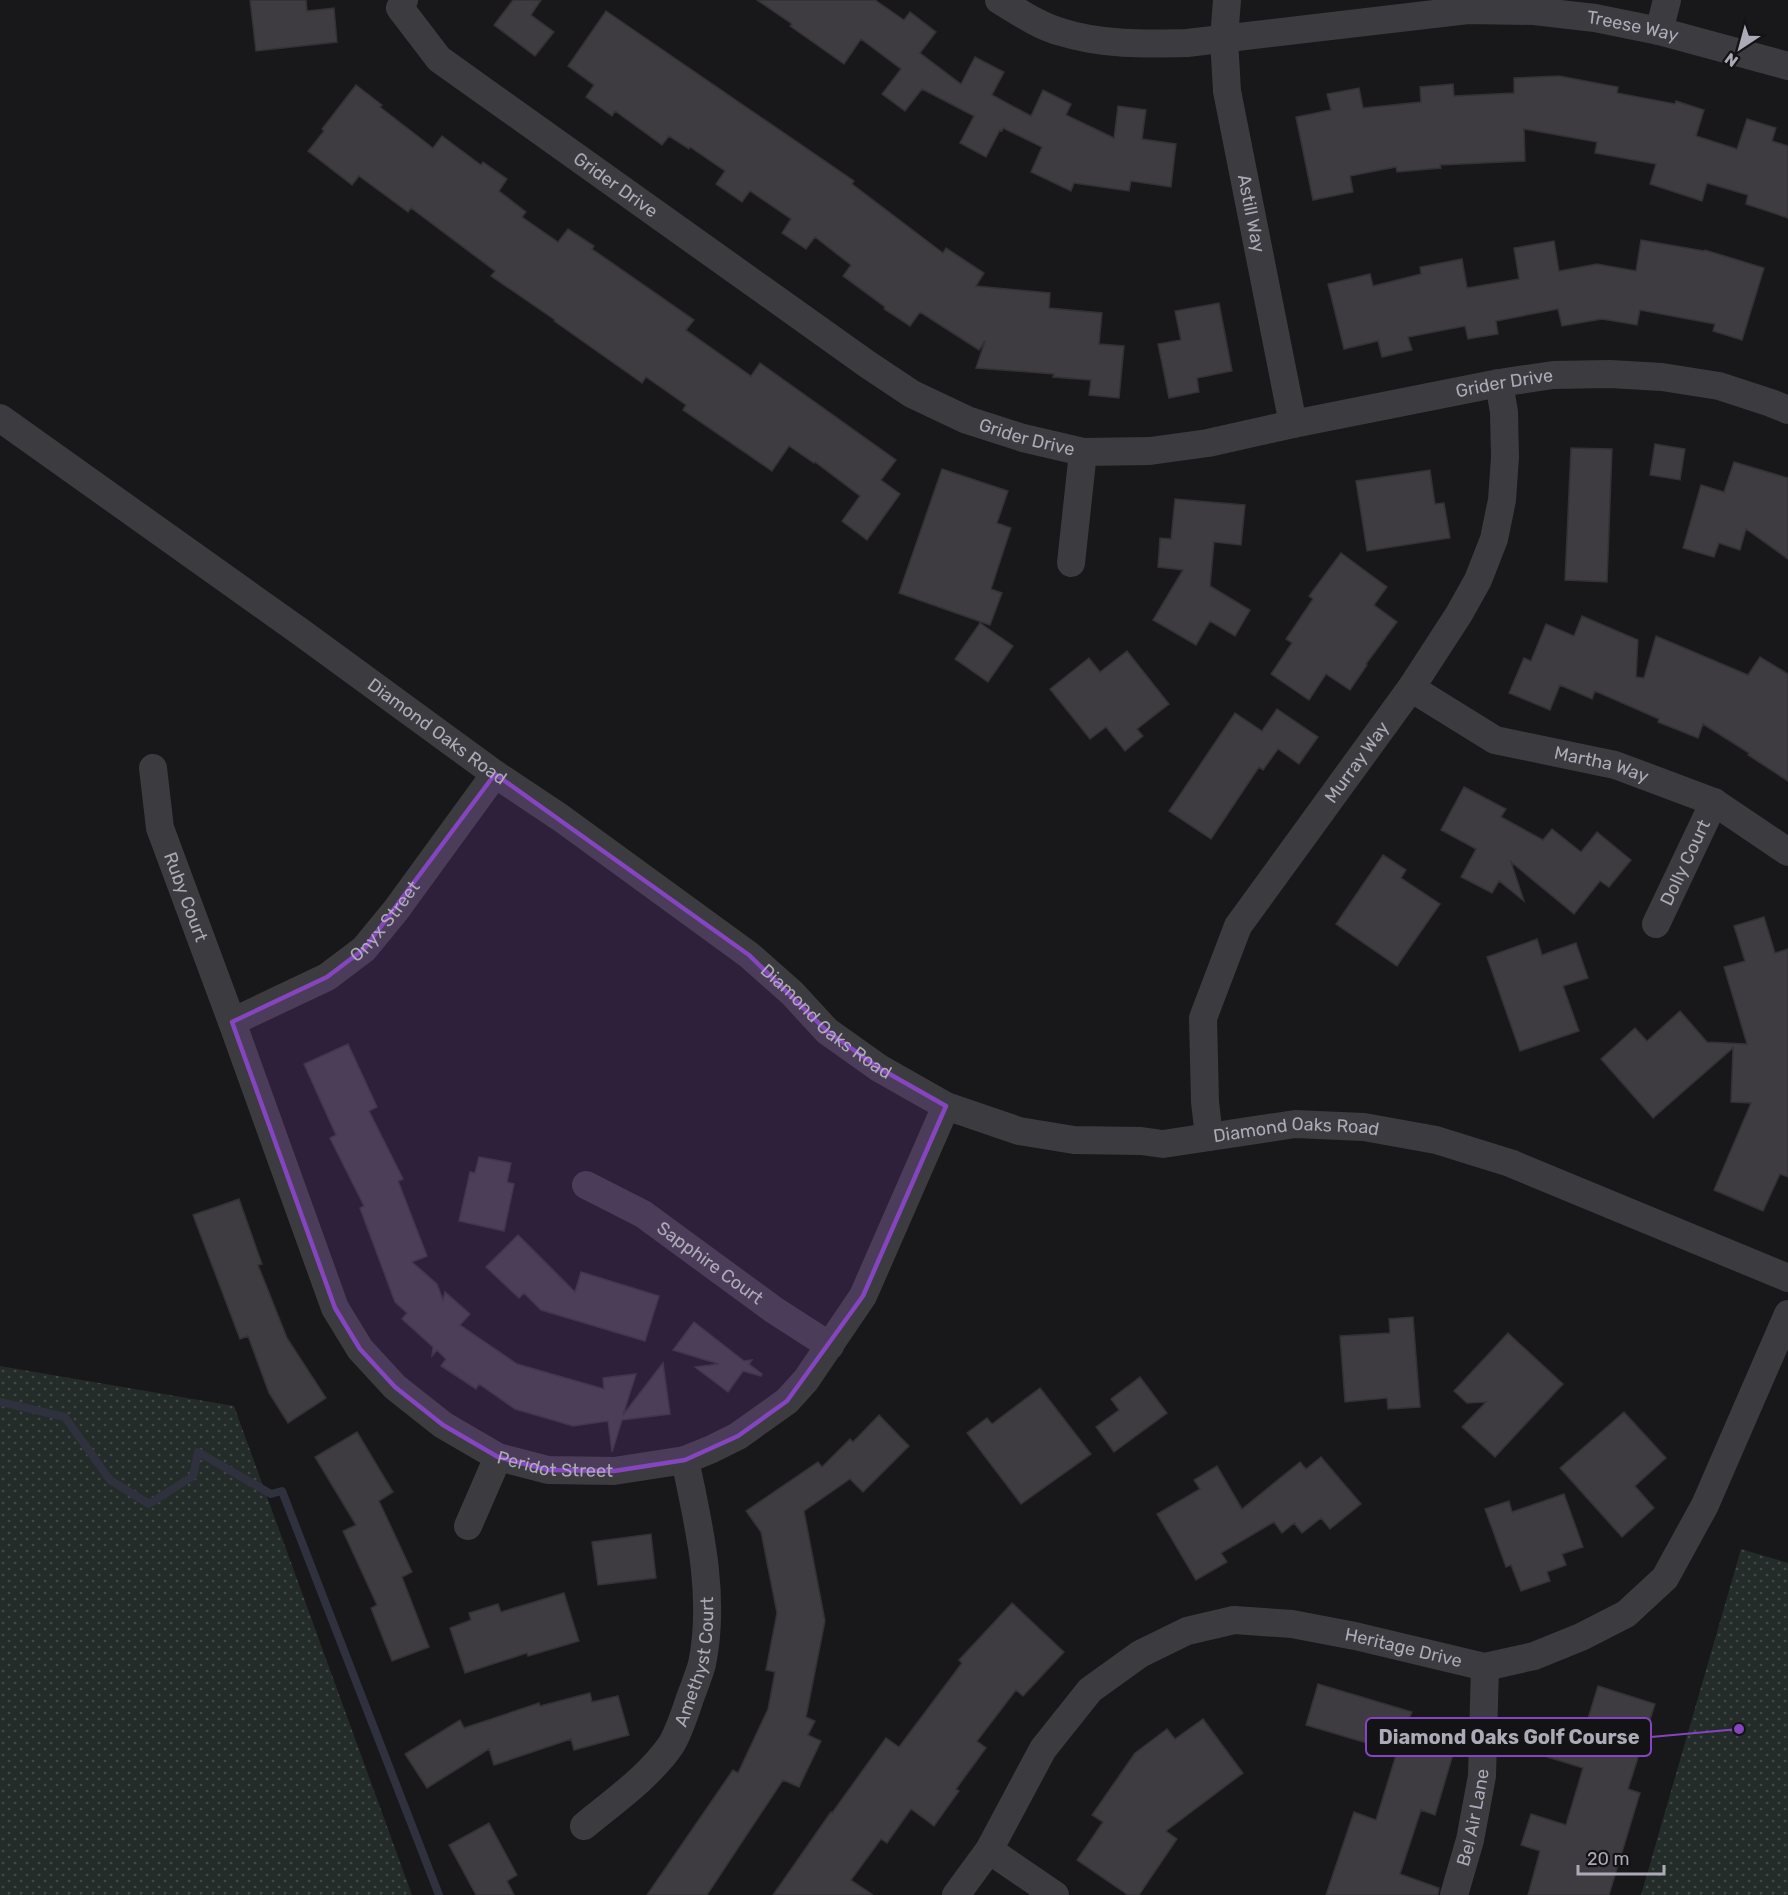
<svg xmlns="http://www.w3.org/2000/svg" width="1788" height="1895" viewBox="0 0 1788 1895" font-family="Rubik,sans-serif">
	<defs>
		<pattern id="grass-dots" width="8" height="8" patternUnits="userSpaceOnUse" patternTransform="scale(1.5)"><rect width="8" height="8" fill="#242c29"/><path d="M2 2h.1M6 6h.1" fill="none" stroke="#414846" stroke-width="1.8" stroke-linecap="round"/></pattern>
	</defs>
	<rect width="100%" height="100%" fill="#181719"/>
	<path fill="url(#grass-dots)" d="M 0,1366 L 234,1406 L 412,1895 L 0,1895 Z
		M 1741,1549 L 1788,1563 L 1788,1895 L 1641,1895 Z"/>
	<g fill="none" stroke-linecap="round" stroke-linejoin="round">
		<path stroke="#30313e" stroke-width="8" d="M 0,1402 L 65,1417 L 110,1480 L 149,1504 L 193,1476 L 198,1452 L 271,1494 L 282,1491 L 439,1895"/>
	</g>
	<path fill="#3e3c40" stroke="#333135" stroke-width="1.5" d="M 250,0 L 306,0 L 307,11 L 334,8 L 337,42 L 256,51 Z
		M 513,0 L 541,0 L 531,15 L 554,32 L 535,56 L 494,25 Z
		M 757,0 L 875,0 L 904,20 L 910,12 L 936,32 L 920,53 L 961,84 L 975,57 L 1004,72 L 992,95 L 1031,116 L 1043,90 L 1071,104 L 1066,115 L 1114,138 L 1118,106 L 1146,110 L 1142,139 L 1176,144 L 1171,187 L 1131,181 L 1129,191 L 1074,183 L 1071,191 L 1031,172 L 1042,147 L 1003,128 L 1002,131 L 1000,130 L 986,157 L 960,143 L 974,116 L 922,89 L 905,111 L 882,94 L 901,69 L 861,39 L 844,64 L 790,26 L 792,24 Z
		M 606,11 L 854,181 L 852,184 L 943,253 L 946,248 L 984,273 L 976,286 L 1050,293 L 1049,308 L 1102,313 L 1099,344 L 1124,346 L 1119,398 L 1089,395 L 1091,380 L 1053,377 L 1054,374 L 976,368 L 985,341 L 979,350 L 920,312 L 910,326 L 884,309 L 885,307 L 843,276 L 851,265 L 815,237 L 806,249 L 782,233 L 791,219 L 750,191 L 742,202 L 716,184 L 725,171 L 690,147 L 689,149 L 669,136 L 662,145 L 615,111 L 612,116 L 586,97 L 594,85 L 568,66 Z
		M 1559,76 L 1618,87 L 1617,93 L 1675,104 L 1676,101 L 1704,110 L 1696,136 L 1737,149 L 1747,119 L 1776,128 L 1772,141 L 1788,146 L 1788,218 L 1746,204 L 1748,195 L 1707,183 L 1702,201 L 1650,184 L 1656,164 L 1595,153 L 1597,142 L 1524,129 L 1525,161 L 1440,165 L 1441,168 L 1397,172 L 1396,167 L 1350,176 L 1353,192 L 1313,200 L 1296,117 L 1331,110 L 1327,94 L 1359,88 L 1363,108 L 1421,102 L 1420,87 L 1453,84 L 1454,96 L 1514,93 L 1514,78 Z
		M 356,85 L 382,105 L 380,107 L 433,148 L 442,136 L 481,165 L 483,162 L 507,179 L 499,191 L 526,212 L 522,217 L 558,242 L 568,229 L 594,246 L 592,249 L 694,320 L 686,330 L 751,376 L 760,363 L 896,460 L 881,480 L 900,494 L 867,540 L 842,521 L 860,496 L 815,462 L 814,463 L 789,446 L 772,471 L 683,410 L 686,405 L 646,377 L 642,383 L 554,321 L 555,320 L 491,276 L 495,271 L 411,208 L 408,212 L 359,176 L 352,185 L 308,151 L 324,131 L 322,129 Z
		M 1641,240 L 1704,251 L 1705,250 L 1764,268 L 1742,340 L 1713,331 L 1715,324 L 1640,310 L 1637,325 L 1602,319 L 1562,326 L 1558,309 L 1496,321 L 1498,334 L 1468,339 L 1465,326 L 1408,337 L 1412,350 L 1382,357 L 1378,341 L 1344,349 L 1328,284 L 1370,274 L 1373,286 L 1421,274 L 1420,267 L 1462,259 L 1467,288 L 1519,279 L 1514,248 L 1554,241 L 1559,271 L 1597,264 L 1636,271 Z
		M 1219,303 L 1232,371 L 1197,378 L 1199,392 L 1169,398 L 1158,344 L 1181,340 L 1175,311 Z
		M 1655,444 L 1685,449 L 1680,480 L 1650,475 Z
		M 1571,448 L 1612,449 L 1607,582 L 1565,580 Z
		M 1734,462 L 1788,478 L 1788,559 L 1746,529 L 1740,550 L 1719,543 L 1714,557 L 1683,548 L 1701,485 L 1724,492 Z
		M 942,469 L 1008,491 L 997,523 L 1011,528 L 991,589 L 1002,593 L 990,625 L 899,593 Z
		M 1430,470 L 1435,504 L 1444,503 L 1450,538 L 1367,551 L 1356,481 Z
		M 1175,499 L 1245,505 L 1241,545 L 1214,542 L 1210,586 L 1250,610 L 1235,636 L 1210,621 L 1196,645 L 1153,620 L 1183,570 L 1158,567 L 1160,538 L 1171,539 Z
		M 1341,553 L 1387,587 L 1374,605 L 1397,622 L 1366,664 L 1367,665 L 1350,690 L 1326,674 L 1309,700 L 1271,674 L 1292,643 L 1286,639 L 1313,599 L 1309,596 Z
		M 1582,616 L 1638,640 L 1636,677 L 1644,678 L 1656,636 L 1748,675 L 1760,657 L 1788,674 L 1788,781 L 1748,755 L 1749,753 L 1703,724 L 1698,738 L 1658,722 L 1659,719 L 1595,691 L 1592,699 L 1560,685 L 1550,710 L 1509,693 L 1524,658 L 1531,661 L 1546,624 L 1574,636 Z
		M 980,623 L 1013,646 L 988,682 L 955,659 Z
		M 1127,651 L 1169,704 L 1137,729 L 1143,736 L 1125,751 L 1106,727 L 1090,739 L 1050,689 L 1089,658 L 1100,672 Z
		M 1277,709 L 1318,737 L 1299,764 L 1278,749 L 1263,770 L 1259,767 L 1211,839 L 1169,811 L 1235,713 L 1262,731 Z
		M 1464,787 L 1506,809 L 1501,817 L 1543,840 L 1552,829 L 1581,852 L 1597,832 L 1631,860 L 1609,887 L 1600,881 L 1574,914 L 1511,862 L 1524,901 L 1499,881 L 1492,893 L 1461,877 L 1476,849 L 1441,830 Z
		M 1383,855 L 1406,870 L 1401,878 L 1440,904 L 1397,966 L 1336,924 Z
		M 1764,917 L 1775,953 L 1788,949 L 1788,1177 L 1780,1174 L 1763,1211 L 1714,1190 L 1751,1103 L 1731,1102 L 1733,1048 L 1653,1118 L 1601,1059 L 1635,1028 L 1647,1041 L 1680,1011 L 1707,1042 L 1747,1044 L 1724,967 L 1745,961 L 1734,926 Z
		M 1537,939 L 1542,955 L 1576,943 L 1588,978 L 1563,986 L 1579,1031 L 1520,1051 L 1487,957 Z
		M 348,1044 L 377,1107 L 369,1111 L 403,1179 L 398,1181 L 427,1256 L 412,1262 L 437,1284 L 443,1300 L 445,1292 L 470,1314 L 460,1325 L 517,1364 L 604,1389 L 603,1378 L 636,1374 L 623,1415 L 663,1363 L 670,1414 L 622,1420 L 612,1452 L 608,1421 L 573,1426 L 515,1409 L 479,1384 L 476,1389 L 441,1366 L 446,1359 L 437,1350 L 432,1356 L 433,1347 L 402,1319 L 407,1313 L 395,1302 L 360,1208 L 364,1206 L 330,1138 L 336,1135 L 304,1064 Z
		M 479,1157 L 511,1163 L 507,1182 L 514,1184 L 504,1231 L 459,1221 L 470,1172 L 475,1173 Z
		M 239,1199 L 262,1264 L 258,1265 L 287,1338 L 326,1398 L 288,1423 L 269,1393 L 248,1336 L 240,1339 L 193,1215 Z
		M 518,1235 L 575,1292 L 581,1272 L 659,1296 L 645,1341 L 541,1310 L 524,1293 L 519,1298 L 486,1267 Z
		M 1413,1317 L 1420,1407 L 1388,1409 L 1387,1398 L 1345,1402 L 1340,1336 L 1390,1333 L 1389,1319 Z
		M 694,1322 L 744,1361 L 752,1360 L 749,1364 L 762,1374 L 761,1376 L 743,1371 L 728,1392 L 695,1367 L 719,1364 L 673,1350 Z
		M 1508,1333 L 1563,1384 L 1495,1457 L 1462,1427 L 1486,1402 L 1467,1403 L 1454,1391 Z
		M 1140,1377 L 1167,1413 L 1114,1452 L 1096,1427 L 1119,1410 L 1111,1399 Z
		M 1040,1388 L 1091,1454 L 1021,1504 L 967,1433 L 987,1418 L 992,1424 Z
		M 1624,1412 L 1666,1458 L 1635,1486 L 1654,1508 L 1622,1537 L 1560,1468 Z
		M 879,1415 L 909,1446 L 863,1492 L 850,1479 L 804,1511 L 825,1621 L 806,1717 L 815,1721 L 808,1735 L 821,1741 L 799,1787 L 783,1780 L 707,1895 L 647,1895 L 733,1770 L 738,1773 L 768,1709 L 775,1672 L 766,1670 L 777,1613 L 761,1532 L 746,1511 L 818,1462 L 822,1467 L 850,1439 L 853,1442 Z
		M 357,1432 L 393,1492 L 379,1501 L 412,1572 L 402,1577 L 429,1647 L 392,1661 L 371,1608 L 377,1605 L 343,1531 L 356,1525 L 315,1457 Z
		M 1321,1457 L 1361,1504 L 1330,1529 L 1321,1518 L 1302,1533 L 1294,1523 L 1282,1533 L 1274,1522 L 1221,1553 L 1227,1562 L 1196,1580 L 1157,1514 L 1200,1489 L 1194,1480 L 1217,1466 L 1242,1509 L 1300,1462 L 1306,1469 Z
		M 1564,1494 L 1583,1547 L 1562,1554 L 1566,1565 L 1547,1572 L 1550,1581 L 1521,1591 L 1511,1565 L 1506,1567 L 1485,1509 L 1509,1501 L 1512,1512 Z
		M 651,1534 L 656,1578 L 598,1585 L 592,1542 Z
		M 564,1593 L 579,1641 L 528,1656 L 527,1653 L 465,1673 L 450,1628 L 471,1620 L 469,1613 L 498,1604 L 501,1612 Z
		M 1012,1603 L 1064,1652 L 1023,1696 L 1016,1690 L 977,1741 L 986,1748 L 956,1789 L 959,1791 L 934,1826 L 911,1809 L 887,1843 L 881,1839 L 851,1880 L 873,1895 L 773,1895 L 831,1812 L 832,1813 L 886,1738 L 899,1747 L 962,1663 L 959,1660 Z
		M 1318,1684 L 1412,1712 L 1409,1719 L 1459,1734 L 1435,1815 L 1421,1810 L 1400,1874 L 1439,1888 L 1438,1895 L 1326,1895 L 1354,1812 L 1376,1820 L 1397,1752 L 1306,1725 Z
		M 1598,1686 L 1655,1704 L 1628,1789 L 1640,1793 L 1609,1895 L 1528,1895 L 1540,1851 L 1521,1845 L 1531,1814 L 1566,1825 L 1583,1768 L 1541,1755 L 1550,1725 L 1583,1735 Z
		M 590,1693 L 592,1702 L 618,1696 L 629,1735 L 574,1750 L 571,1739 L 494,1765 L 489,1749 L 427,1788 L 405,1754 L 460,1720 L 464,1728 L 539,1703 L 540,1706 Z
		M 1203,1719 L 1243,1773 L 1166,1831 L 1177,1839 L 1139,1895 L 1128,1895 L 1077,1860 L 1103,1822 L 1092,1815 L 1135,1753 L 1167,1729 L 1175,1739 Z
		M 489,1823 L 517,1875 L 507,1881 L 514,1895 L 476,1895 L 449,1845 Z"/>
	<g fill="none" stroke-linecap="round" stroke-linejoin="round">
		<g stroke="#3c3b40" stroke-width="28">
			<path id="s1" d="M 404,0 L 400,8 L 439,59 L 867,364 L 912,394 L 967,420 L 1023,438 L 1083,452 L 1150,451 L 1208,443 L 1293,424 L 1499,383 L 1553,375 L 1610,374 L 1662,377 L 1719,386 L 1771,403 L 1788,410"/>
			<path id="s2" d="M 999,0 C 1019,12 1039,26 1061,32 C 1102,45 1144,44 1187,43 L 1468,10 L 1534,11 L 1595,18 L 1659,31 L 1788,66"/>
			<path id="s3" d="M 1227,0 L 1224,39 L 1227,91 L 1293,424"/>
			<path d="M 1659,31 L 1667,0"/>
			<path id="s4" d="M 0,418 L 302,633 L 495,774 L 561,818 L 749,955 L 792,993 L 827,1031 L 879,1068 L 946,1106 L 1019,1131 L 1074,1140 L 1141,1141 L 1163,1144 L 1295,1124 L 1364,1127 L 1436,1140 L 1510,1163 L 1788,1278"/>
			<path d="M 1071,563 L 1083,452"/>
			<path id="s5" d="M 1411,688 L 1495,740 L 1615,765 L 1714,802 L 1788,852"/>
			<path id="s6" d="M 153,768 L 160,828 L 232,1022 L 335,1308 L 360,1349 L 395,1387 L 443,1425 L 498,1457 L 548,1470 L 614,1471 L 685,1460 L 712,1449 L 738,1436 L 787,1401 L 806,1380 L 863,1296 L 946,1106"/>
			<path id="s7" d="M 1656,924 L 1714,802"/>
			<path id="s8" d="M 232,1022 L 327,977 L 364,949 L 396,910 L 495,774"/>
			<path id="s9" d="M 1209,1137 L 1205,1102 L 1203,1018 L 1238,926 L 1411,688 L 1459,614 L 1478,580 L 1494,539 L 1502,500 L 1505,457 L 1504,412 L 1499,383"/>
			<path id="s10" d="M 586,1185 L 643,1214 L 774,1310 L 830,1346"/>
			<path d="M 468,1526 L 498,1457"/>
			<path id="s11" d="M 584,1826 C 614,1801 649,1777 671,1745 C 679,1732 685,1713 690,1698 C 694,1687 699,1675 702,1664 C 716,1596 699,1526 685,1460"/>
			<path d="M 989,1850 L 1055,1895"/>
			<path id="s12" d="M 956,1895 L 989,1850 L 1043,1749 L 1090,1690 L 1140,1654 L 1187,1631 L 1234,1620 L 1292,1624 L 1355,1636 L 1485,1667 L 1534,1656 L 1581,1637 L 1626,1614 L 1665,1578 L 1705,1505 L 1788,1314"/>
			<path id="s13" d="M 1454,1895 L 1470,1840 L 1482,1776 L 1485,1667"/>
		</g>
	</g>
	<path fill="#8545be" fill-opacity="0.2" stroke="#8545be" stroke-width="4.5" stroke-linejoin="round" d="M 495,774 L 749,955 L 827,1031 L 879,1068 L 946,1106 L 863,1296 L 787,1401 L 738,1436 L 685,1460 L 614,1471 L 548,1470 L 498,1457 L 443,1425 L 395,1387 L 360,1349 L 335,1308 L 232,1022 L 327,977 L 364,949 Z"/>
	<g text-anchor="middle" stroke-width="4.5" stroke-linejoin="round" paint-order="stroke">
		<g font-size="18" fill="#adaab8" stroke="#131214">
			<text dy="6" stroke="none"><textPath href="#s2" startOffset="646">Treese Way</textPath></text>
			<text dy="6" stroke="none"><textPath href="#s1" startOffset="290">Grider Drive</textPath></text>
			<text dy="6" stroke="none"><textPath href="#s3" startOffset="216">Astill Way</textPath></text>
			<text dy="6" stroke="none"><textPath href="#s1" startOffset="1262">Grider Drive</textPath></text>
			<text dy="6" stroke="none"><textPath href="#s1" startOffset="776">Grider Drive</textPath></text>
			<text dy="6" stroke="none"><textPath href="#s4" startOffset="538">Diamond Oaks Road</textPath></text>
			<text dy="6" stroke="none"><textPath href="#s9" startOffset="420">Murray Way</textPath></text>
			<text dy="6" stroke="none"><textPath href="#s5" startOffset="208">Martha Way</textPath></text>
			<text dy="6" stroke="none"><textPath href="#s7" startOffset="68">Dolly Court</textPath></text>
			<text dy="6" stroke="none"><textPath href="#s6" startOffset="134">Ruby Court</textPath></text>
			<text dy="6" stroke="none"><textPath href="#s8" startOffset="186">Onyx Street</textPath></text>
			<text dy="6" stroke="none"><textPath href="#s4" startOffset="1024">Diamond Oaks Road</textPath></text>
			<text dy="6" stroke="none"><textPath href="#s4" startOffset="1528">Diamond Oaks Road</textPath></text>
			<text dy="6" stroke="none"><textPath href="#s10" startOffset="147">Sapphire Court</textPath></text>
			<text dy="6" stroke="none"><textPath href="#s6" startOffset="854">Peridot Street</textPath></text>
			<text dy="6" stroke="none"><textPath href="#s12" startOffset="580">Heritage Drive</textPath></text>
			<text dy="6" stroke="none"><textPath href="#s11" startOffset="207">Amethyst Court</textPath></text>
			<text dy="6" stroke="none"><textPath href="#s13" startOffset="80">Bel Air Lane</textPath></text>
		</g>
	</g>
	<path fill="none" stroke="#8545be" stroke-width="2" d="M1739 1729L1651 1737"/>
	<circle fill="#8545be" stroke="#131214" stroke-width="2" cx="1739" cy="1729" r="6"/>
	<rect fill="#131214" stroke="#8545be" stroke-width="2" x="1366" y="1718" width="285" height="38" rx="6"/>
	<g font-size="20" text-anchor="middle" font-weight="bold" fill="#adaab8">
		<text x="1509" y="1744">Diamond Oaks Golf Course</text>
	</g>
	<g transform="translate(1740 48) rotate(216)" stroke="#131214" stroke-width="4.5" paint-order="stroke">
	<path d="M0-4.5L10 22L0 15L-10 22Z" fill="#adaab8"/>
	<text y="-9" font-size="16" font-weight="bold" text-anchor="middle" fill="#adaab8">N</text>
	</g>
	<path d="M1578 1865v9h86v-9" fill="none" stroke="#adaab8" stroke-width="3"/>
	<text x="1587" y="1865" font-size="18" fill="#adaab8" stroke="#131214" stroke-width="4.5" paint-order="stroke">20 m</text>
</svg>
